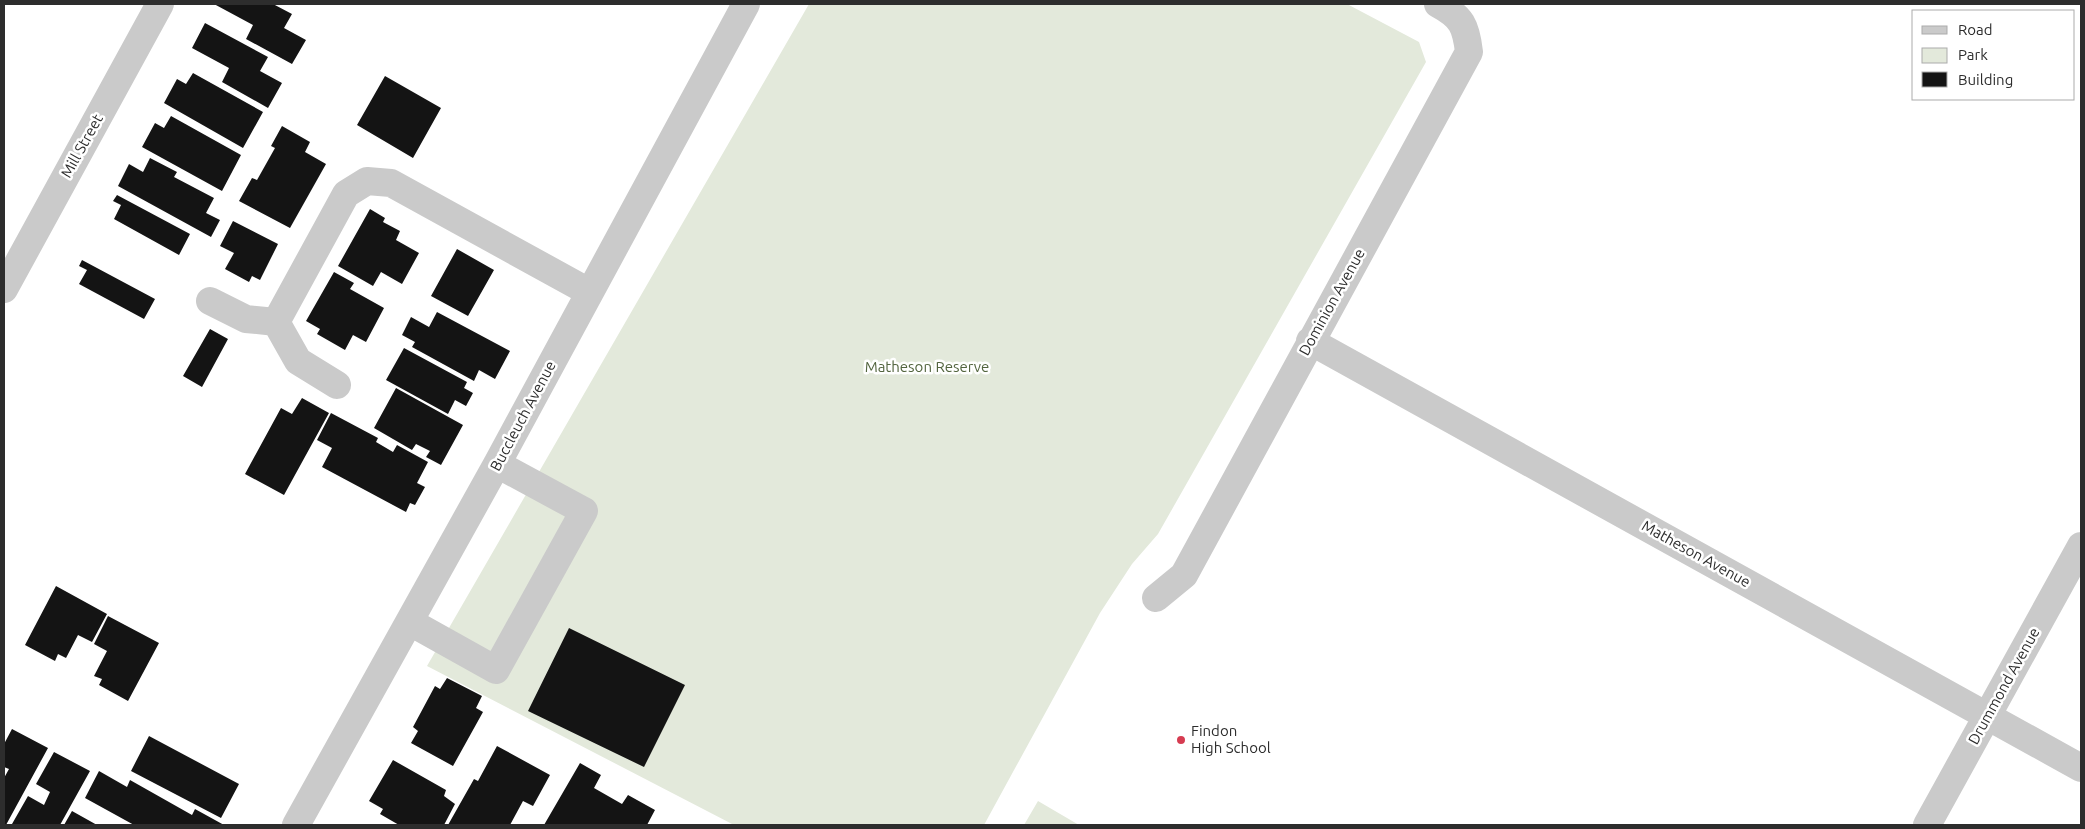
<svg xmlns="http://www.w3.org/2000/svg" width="2085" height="829" viewBox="0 0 2085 829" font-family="Ubuntu,sans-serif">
	<rect width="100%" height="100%" fill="#fff"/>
	<path fill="#e3e9db" d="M 809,4 L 1347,4 L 1419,42 L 1426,62 L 1158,534 L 1132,564 L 1100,613 L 984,825 L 734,825 L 427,666 Z
		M 1038,801 L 1079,825 L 1024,825 Z"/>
	<path fill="#141414" d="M 214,4 L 273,4 L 292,14 L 284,28 L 306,40 L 292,64 L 246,39 L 253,25 Z
		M 205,23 L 268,57 L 260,71 L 282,83 L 268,108 L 222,82 L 229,68 L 192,48 Z
		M 193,73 L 263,112 L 243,148 L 164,103 L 177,79 L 186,84 Z
		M 385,76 L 441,108 L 413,158 L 357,125 Z
		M 171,116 L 241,155 L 222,191 L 142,147 L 155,123 L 164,128 Z
		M 282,126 L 310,142 L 305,152 L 326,164 L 290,228 L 239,201 L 252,178 L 257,180 L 275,148 L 271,146 Z
		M 150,158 L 177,172 L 174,177 L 214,198 L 206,213 L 220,220 L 211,237 L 118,186 L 129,164 L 143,172 Z
		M 117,195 L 190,234 L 179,255 L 114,219 L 121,205 L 113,201 Z
		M 370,209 L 385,218 L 383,222 L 400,231 L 396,240 L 419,253 L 402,284 L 381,272 L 373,286 L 338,266 Z
		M 233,221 L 278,244 L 260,280 L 252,276 L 249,282 L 225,269 L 234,253 L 220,246 Z
		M 457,249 L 494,270 L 468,316 L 431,296 Z
		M 82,260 L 155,299 L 144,319 L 79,284 L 87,270 L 79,266 Z
		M 334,272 L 354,283 L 350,289 L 384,308 L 366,342 L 353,335 L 345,350 L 317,334 L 320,329 L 306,321 Z
		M 437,312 L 510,351 L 495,379 L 479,370 L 474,381 L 412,347 L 415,342 L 402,335 L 411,317 L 429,327 Z
		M 210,329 L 228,339 L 202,387 L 183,376 Z
		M 404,348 L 467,382 L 464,388 L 473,393 L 466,406 L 455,400 L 448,414 L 386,380 Z
		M 396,388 L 463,425 L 441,465 L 426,457 L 430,451 L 416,444 L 412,450 L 374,428 Z
		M 302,398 L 329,413 L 284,495 L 245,474 L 281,408 L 292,414 Z
		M 331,413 L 378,438 L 376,442 L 393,452 L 397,445 L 428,462 L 417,483 L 425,487 L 415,505 L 410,503 L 406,512 L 322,467 L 332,448 L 317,440 Z
		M 56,586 L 107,614 L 92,642 L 78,635 L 66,658 L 58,654 L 55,661 L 25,645 Z
		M 108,616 L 159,643 L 128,701 L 99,685 L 102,679 L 94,676 L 107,651 L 94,644 Z
		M 569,628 L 685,685 L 644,767 L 528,711 Z
		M 447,678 L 482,696 L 476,708 L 483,712 L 453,766 L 411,743 L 418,731 L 413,727 L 435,686 L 440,689 Z
		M 12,729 L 48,748 L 6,825 L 4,825 L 4,778 L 9,769 L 4,767 L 4,744 Z
		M 149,736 L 239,784 L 221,818 L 131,771 Z
		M 497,746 L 550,775 L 533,806 L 523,801 L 510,825 L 448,825 L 474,779 L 478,781 Z
		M 54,752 L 90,771 L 60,825 L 13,825 L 12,824 L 28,796 L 44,805 L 50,792 L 36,784 Z
		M 393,760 L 446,790 L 444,796 L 455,804 L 444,825 L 399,825 L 380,814 L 383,809 L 369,801 Z
		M 580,763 L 601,775 L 594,788 L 622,804 L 628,795 L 655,810 L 647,825 L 544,825 Z
		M 99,771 L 127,787 L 130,780 L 192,815 L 195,809 L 224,825 L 134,825 L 85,798 Z
		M 72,811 L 97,825 L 64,825 Z"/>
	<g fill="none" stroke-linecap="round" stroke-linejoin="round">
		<path stroke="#cacaca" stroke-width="28" d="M 4,289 L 160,4
			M 210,301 L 246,319 L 276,322 L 298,361 L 337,385
			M 276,322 L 346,194 L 367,181 L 391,183 L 589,292
			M 1310,341 L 2081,768
			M 1156,598 L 1184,575 L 1469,52 C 1466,26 1462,17 1438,4
			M 410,622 L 496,670 L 584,511 L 497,464
			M 296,825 L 497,464 L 746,4
			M 1927,825 L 2081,546"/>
	</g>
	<circle fill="#d63c51" stroke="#fff" stroke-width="2" cx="1181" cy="740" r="5"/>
	<g text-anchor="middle" stroke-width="5" stroke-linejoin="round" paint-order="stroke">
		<g font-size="15" fill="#2d2d2d" stroke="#fff">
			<text transform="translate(82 146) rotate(-61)" y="5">Mill Street</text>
			<text transform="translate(1332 302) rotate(-61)" y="5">Dominion Avenue</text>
			<text transform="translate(523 416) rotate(-62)" y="5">Buccleuch Avenue</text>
			<text transform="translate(1696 554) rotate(29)" y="5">Matheson Avenue</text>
			<text transform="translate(2004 686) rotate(-61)" y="5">Drummond Avenue</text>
		</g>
		<g font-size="15" fill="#52643e" stroke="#fff">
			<text x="927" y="372">Matheson Reserve</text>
		</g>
		<g font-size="15" fill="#2d2d2d" stroke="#fff" text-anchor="start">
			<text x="1191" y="736">Findon<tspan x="1191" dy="17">High School</tspan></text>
		</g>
	</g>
	<rect width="2085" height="829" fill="none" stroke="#2d2d2d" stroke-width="10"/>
	<rect x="1912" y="10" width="162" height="90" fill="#ffffff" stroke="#ababab"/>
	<rect x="1922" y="26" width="25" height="8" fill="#cacaca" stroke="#ababab"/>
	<text x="1958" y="35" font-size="15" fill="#2d2d2d">Road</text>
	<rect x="1922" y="48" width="25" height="15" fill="#e3e9db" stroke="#ababab"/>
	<text x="1958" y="60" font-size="15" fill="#2d2d2d">Park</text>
	<rect x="1922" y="72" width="25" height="15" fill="#141414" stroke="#ababab"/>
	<text x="1958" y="85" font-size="15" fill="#2d2d2d">Building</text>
</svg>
